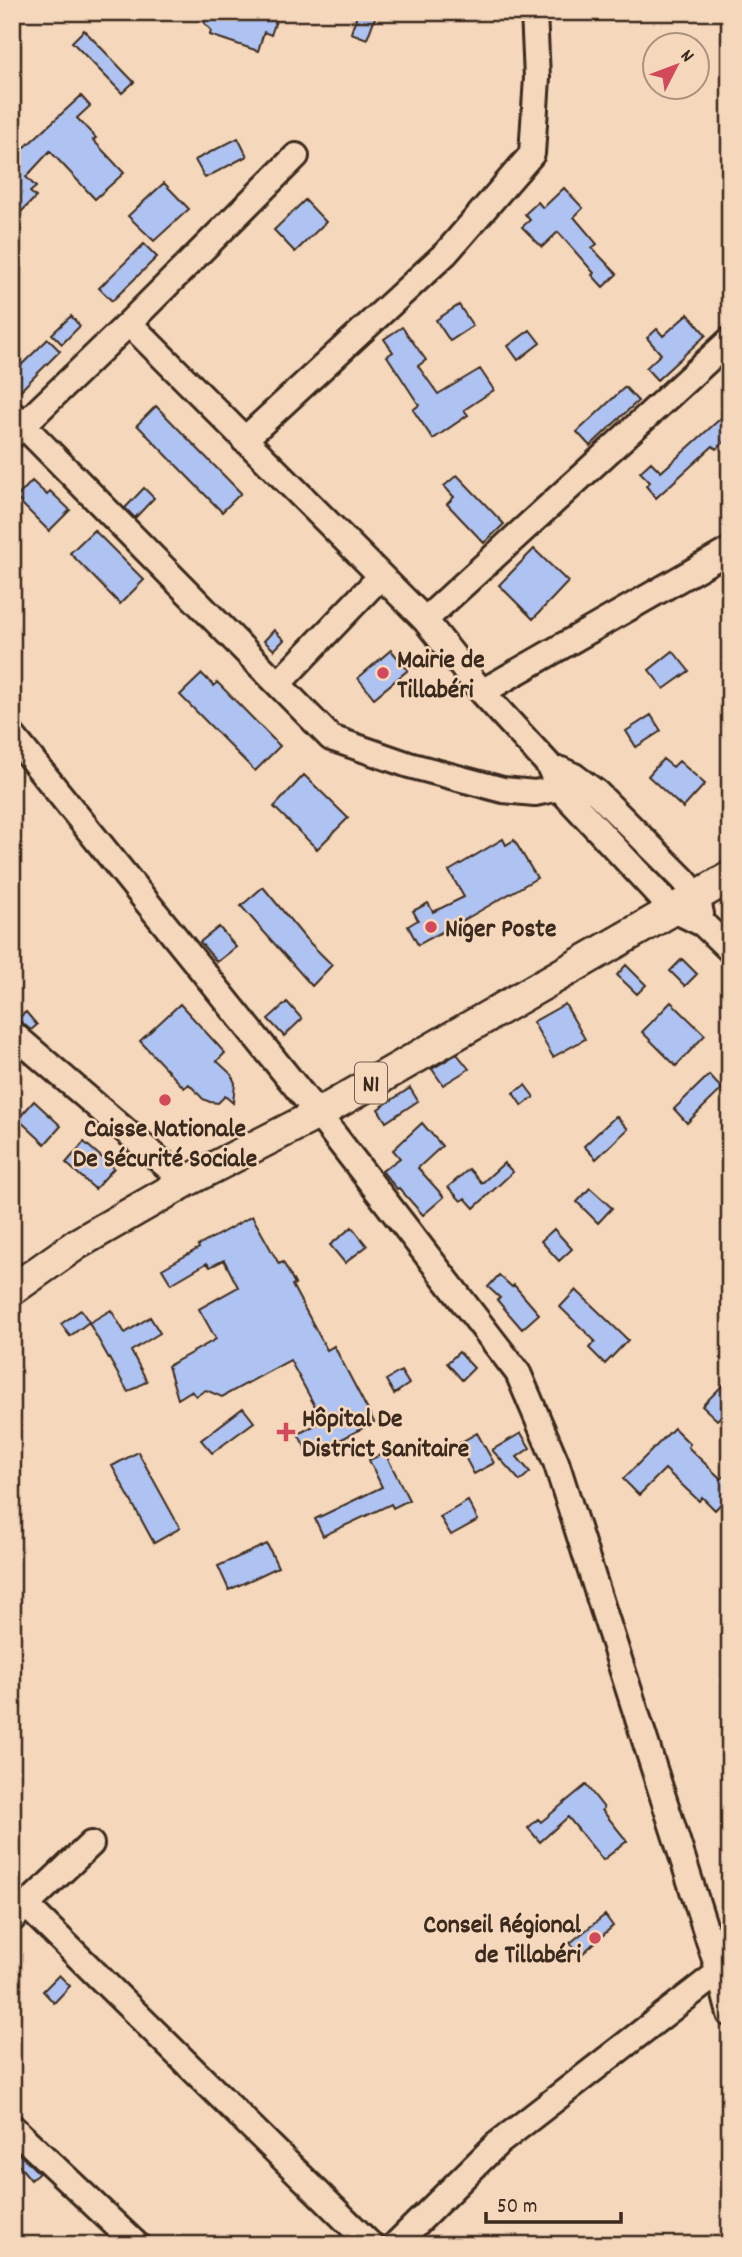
<svg xmlns="http://www.w3.org/2000/svg" width="742" height="2257" viewBox="0 0 742 2257" font-family="Dekko,sans-serif">
	<rect width="100%" height="100%" fill="#f5d7bb"/>
	<filter id="ink" filterUnits="userSpaceOnUse"><feTurbulence type="fractalNoise" baseFrequency=".0143" numOctaves="2"/><feDisplacementMap in="SourceGraphic" scale="14" xChannelSelector="R" yChannelSelector="G"/><feConvolveMatrix kernelMatrix="1 2 1 2 8 2 1 2 1" color-interpolation-filters="sRGB"/></filter>
	<g filter="url(#ink)">
		<path fill="#afc3f2" stroke="#3b2a1e" stroke-width="2" d="M 204,12 L 279,12 L 271,35 L 264,32 L 258,51 L 210,35 L 211,30 L 205,24 Z
			M 358,12 L 377,12 L 367,39 L 351,33 Z
			M 84,30 L 134,82 L 122,93 L 72,42 Z
			M 81,96 L 90,106 L 77,118 L 96,138 L 93,140 L 124,173 L 95,199 L 50,151 L 26,177 L 36,187 L 30,192 L 36,197 L 12,221 L 12,159 Z
			M 238,138 L 247,156 L 205,178 L 195,160 Z
			M 164,183 L 189,209 L 154,241 L 128,216 Z
			M 564,188 L 583,208 L 574,217 L 597,244 L 592,248 L 617,274 L 603,287 L 592,275 L 594,273 L 558,232 L 542,247 L 522,227 L 530,220 L 525,214 L 538,202 L 543,208 Z
			M 305,200 L 326,222 L 295,252 L 274,230 Z
			M 144,244 L 157,257 L 112,301 L 99,288 Z
			M 459,305 L 473,326 L 450,341 L 436,320 Z
			M 688,314 L 706,335 L 657,380 L 646,368 L 661,354 L 647,338 L 657,329 L 663,336 Z
			M 71,316 L 80,326 L 62,344 L 52,334 Z
			M 402,327 L 426,360 L 418,366 L 438,394 L 480,369 L 494,390 L 464,410 L 468,415 L 433,439 L 413,410 L 419,405 L 387,356 L 393,352 L 384,339 Z
			M 530,330 L 540,343 L 518,360 L 508,346 Z
			M 48,339 L 60,351 L 12,399 L 12,374 Z
			M 625,387 L 638,401 L 590,446 L 577,432 Z
			M 156,406 L 241,493 L 222,512 L 137,425 Z
			M 730,410 L 730,437 L 716,449 L 713,446 L 656,498 L 646,486 L 650,482 L 640,472 L 651,462 L 661,472 Z
			M 457,475 L 504,524 L 484,543 L 447,504 L 454,497 L 444,486 Z
			M 32,481 L 47,495 L 50,491 L 70,510 L 49,531 L 16,498 Z
			M 144,488 L 154,498 L 135,518 L 125,508 Z
			M 94,530 L 144,580 L 120,604 L 70,553 Z
			M 534,549 L 568,582 L 533,619 L 499,585 Z
			M 274,630 L 284,640 L 274,650 L 264,641 Z
			M 391,650 L 408,670 L 374,698 L 358,678 Z
			M 673,651 L 689,671 L 664,689 L 649,670 Z
			M 202,674 L 214,686 L 217,682 L 280,746 L 255,771 L 180,695 Z
			M 651,715 L 661,731 L 636,747 L 626,731 Z
			M 663,759 L 673,767 L 679,761 L 705,784 L 683,808 L 648,776 Z
			M 304,775 L 348,818 L 317,849 L 274,807 Z
			M 503,839 L 506,845 L 514,840 L 537,878 L 464,920 L 418,945 L 408,926 L 418,920 L 413,911 L 428,903 L 433,912 L 464,897 L 449,871 Z
			M 263,887 L 305,938 L 332,965 L 312,986 L 241,906 Z
			M 219,927 L 236,947 L 217,962 L 200,942 Z
			M 682,959 L 697,974 L 685,986 L 670,971 Z
			M 626,965 L 646,985 L 637,994 L 617,975 Z
			M 287,1002 L 302,1019 L 284,1036 L 268,1019 Z
			M 671,1002 L 705,1035 L 676,1066 L 642,1032 Z
			M 180,1004 L 225,1053 L 217,1061 L 231,1074 L 235,1083 L 233,1103 L 225,1096 L 218,1103 L 210,1102 L 203,1099 L 189,1084 L 184,1088 L 140,1041 Z
			M 565,1004 L 585,1039 L 553,1057 L 533,1022 Z
			M 26,1012 L 37,1025 L 31,1030 L 17,1019 Z
			M 457,1054 L 469,1069 L 443,1085 L 432,1069 Z
			M 709,1075 L 722,1089 L 687,1123 L 674,1109 Z
			M 525,1085 L 534,1097 L 522,1106 L 513,1093 Z
			M 410,1088 L 418,1101 L 386,1122 L 378,1109 Z
			M 34,1101 L 61,1126 L 45,1144 L 18,1119 Z
			M 616,1116 L 628,1129 L 596,1159 L 584,1146 Z
			M 422,1123 L 442,1146 L 418,1168 L 444,1197 L 423,1215 L 399,1188 L 397,1189 L 382,1171 L 400,1158 L 393,1150 Z
			M 84,1142 L 114,1168 L 95,1189 L 66,1163 Z
			M 504,1163 L 513,1172 L 474,1208 L 465,1198 L 461,1201 L 448,1187 L 469,1169 L 482,1183 Z
			M 590,1188 L 612,1208 L 598,1223 L 577,1202 Z
			M 252,1216 L 279,1264 L 283,1262 L 295,1284 L 292,1285 L 327,1350 L 334,1346 L 374,1422 L 325,1448 L 326,1450 L 311,1458 L 298,1434 L 323,1421 L 290,1360 L 222,1397 L 206,1390 L 196,1396 L 191,1391 L 178,1399 L 168,1366 L 216,1339 L 199,1309 L 238,1287 L 224,1260 L 210,1267 L 207,1263 L 171,1284 L 162,1269 L 199,1248 L 198,1246 Z
			M 352,1227 L 367,1246 L 345,1263 L 330,1245 Z
			M 554,1229 L 572,1249 L 559,1261 L 541,1241 Z
			M 499,1275 L 512,1287 L 514,1285 L 539,1314 L 522,1329 L 497,1300 L 500,1298 L 488,1287 Z
			M 576,1290 L 628,1340 L 605,1364 L 589,1348 L 595,1341 L 560,1307 Z
			M 81,1310 L 89,1322 L 70,1336 L 61,1324 Z
			M 111,1310 L 125,1333 L 150,1317 L 160,1333 L 131,1351 L 147,1381 L 128,1392 L 89,1323 Z
			M 459,1352 L 474,1368 L 462,1380 L 447,1363 Z
			M 401,1371 L 409,1384 L 394,1394 L 386,1380 Z
			M 730,1378 L 730,1408 L 717,1420 L 702,1406 Z
			M 243,1408 L 254,1422 L 212,1453 L 201,1440 Z
			M 674,1428 L 690,1444 L 688,1447 L 721,1479 L 730,1470 L 730,1494 L 715,1510 L 702,1497 L 699,1501 L 665,1469 L 639,1495 L 623,1479 Z
			M 477,1433 L 494,1463 L 474,1474 L 458,1444 Z
			M 521,1433 L 530,1448 L 517,1457 L 530,1472 L 520,1481 L 492,1450 Z
			M 138,1452 L 180,1528 L 154,1543 L 112,1466 Z
			M 385,1453 L 409,1500 L 393,1508 L 391,1504 L 323,1536 L 315,1519 L 382,1487 L 369,1460 Z
			M 468,1501 L 478,1520 L 451,1535 L 440,1517 Z
			M 267,1544 L 278,1567 L 229,1590 L 218,1566 Z
			M 586,1785 L 604,1808 L 602,1810 L 627,1841 L 603,1860 L 568,1817 L 540,1842 L 528,1828 L 538,1819 L 541,1822 Z
			M 605,1915 L 613,1926 L 581,1955 L 570,1943 Z
			M 59,1975 L 70,1986 L 54,2003 L 43,1991 Z
			M 18,2153 L 39,2173 L 31,2180 L 12,2157 Z"/>
		<g fill="none" stroke-linecap="round" stroke-linejoin="round">
			<g stroke="#3b2a1e" stroke-width="30">
				<path id="minor" d="M 129,323 L 425,620 L 482,692 L 548,764 L 559,788 L 672,909 L 703,924 L 730,950
					M 12,414 L 331,738 L 409,765 L 503,790 L 535,793 L 559,788 L 574,776
					M 13,435 L 129,323 L 296,156
					M 244,440 L 446,253 L 532,154 L 537,78 L 534,12
					M 425,620 L 730,340
					M 278,684 L 381,576
					M 482,692 L 730,550
					M 12,735 L 318,1114 L 518,1373 L 556,1462 L 719,1972 L 730,2014
					M 561,770 L 574,776 L 597,793 L 683,879 L 697,896 L 701,914
					M 12,1033 L 185,1182
					M 26,1905 L 371,2245
					M 12,1919 L 91,1844
					M 12,2127 L 137,2245
					M 395,2245 L 496,2145 L 719,1972 L 729,1961"/>
			</g>
			<g stroke="#3b2a1e" stroke-width="35">
				<path id="major" d="M 12,1290 L 77,1244 L 185,1182 L 318,1114 L 730,877"/>
			</g>
			<use href="#minor" stroke="#f5d7bb" stroke-width="24"/>
			<use href="#major" stroke="#f5d7bb" stroke-width="30"/>
		</g>
	</g>
	<g fill="#d1495b" stroke="#f5d7bb" stroke-width="2.5">
		<circle cx="383" cy="673" r="7"/>
		<circle cx="431" cy="927" r="7"/>
		<circle cx="165" cy="1100" r="7"/>
		<path d="M282.5 1421.5h7v7h7v7h-7v7h-7v-7h-7v-7h7z"/>
		<circle cx="595" cy="1938" r="7"/>
	</g>
	<g text-anchor="middle" stroke-width="5" stroke-linejoin="round" paint-order="stroke">
		<rect fill="#f5d7bb" stroke="#735e4d" stroke-width="2" x="355" y="1062.5" width="32" height="41" rx="5"/>
		<g font-size="24" font-weight="bold" fill="#3b2a1e">
			<text x="371" y="1091">N1</text>
		</g>
		<g font-size="26" font-weight="bold" fill="#3b2a1e" stroke="#f5d7bb" text-anchor="start">
			<text x="397" y="667">Mairie de<tspan x="397" dy="30">Tillabéri</tspan></text>
			<text x="445" y="936">Niger Poste</text>
			<text x="165" y="1136" text-anchor="middle">Caisse Nationale<tspan x="165" dy="30">De Sécurité Sociale</tspan></text>
			<text x="302" y="1426">Hôpital De<tspan x="302" dy="30">District Sanitaire</tspan></text>
			<text x="581" y="1932" text-anchor="end">Conseil Régional<tspan x="581" dy="30">de Tillabéri</tspan></text>
		</g>
	</g>
	<rect width="742" height="2257" fill="none" stroke="#f5d7bb" stroke-width="42"/>
	<rect x="21" y="21" width="700" height="2215" fill="none" stroke="#3b2a1e" stroke-width="2.5" filter="url(#ink)"/>
	<g transform="translate(676 66) rotate(48)"><circle r="33" fill="#f5d7bb" stroke="#ab927c" stroke-width="2"/>
	<path d="M0-5L12 26L0 18L-12 26Z" fill="#d1495b"/>
	<text y="-10" font-size="19" font-weight="bold" text-anchor="middle" fill="#3b2a1e">N</text>
	</g>
	<path d="M486 2212v10h135v-10" fill="none" stroke="#3b2a1e" stroke-width="3.5"/>
	<text x="497" y="2212" font-size="21" fill="#3b2a1e" stroke="#f5d7bb" stroke-width="5" paint-order="stroke">50 m</text>
</svg>
